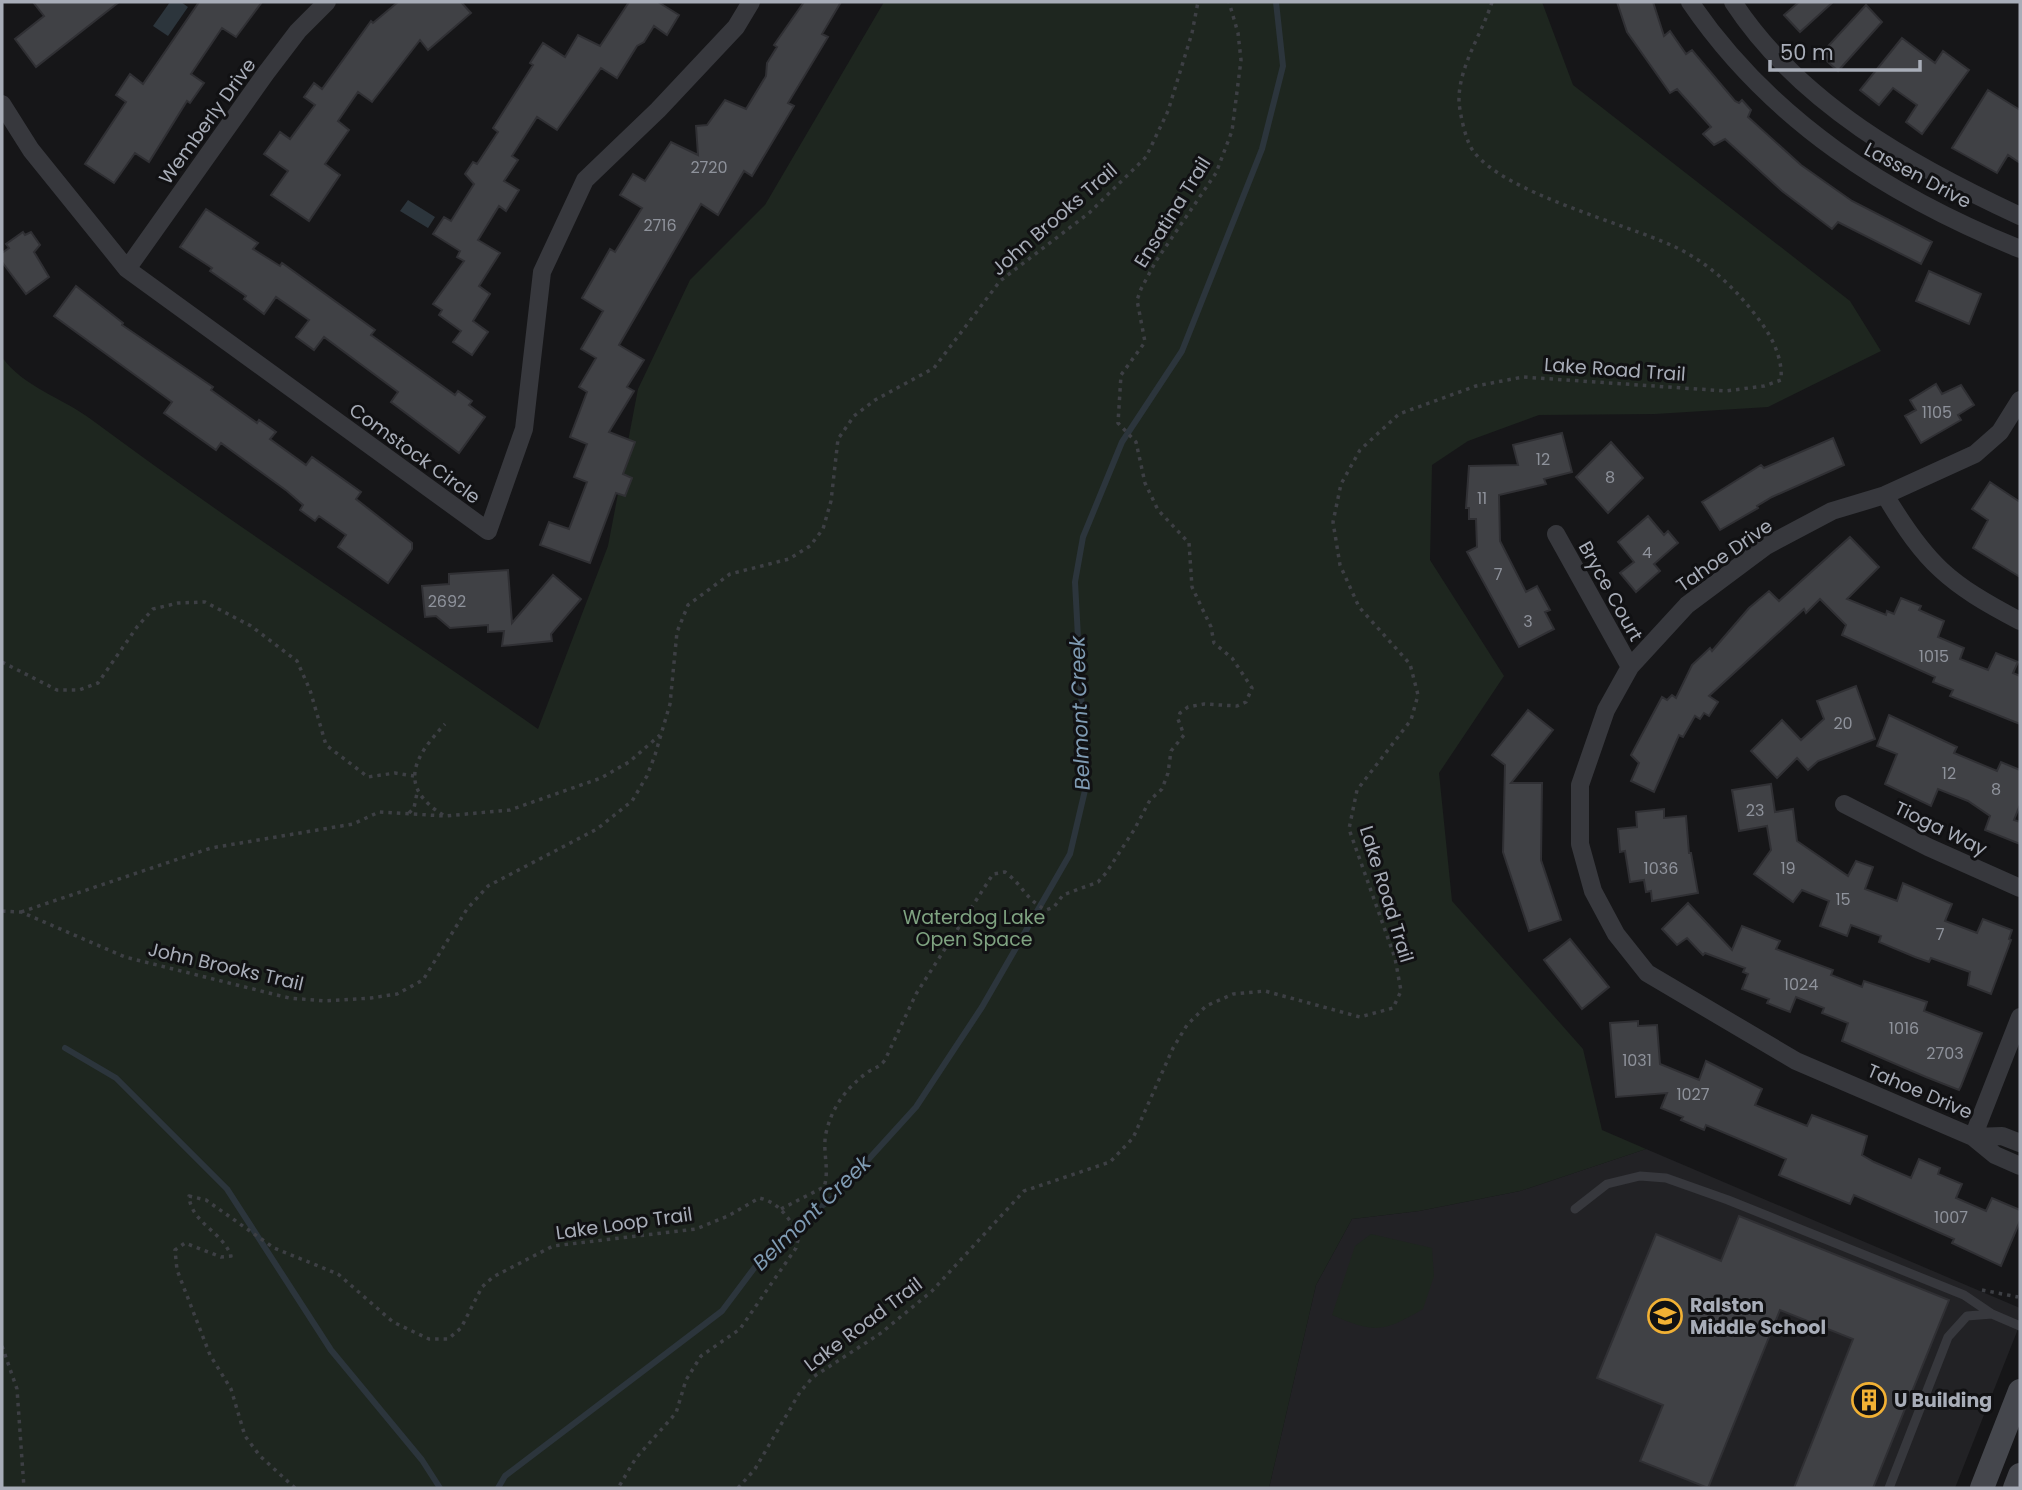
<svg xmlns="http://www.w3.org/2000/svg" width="2022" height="1490" viewBox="0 0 2022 1490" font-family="Poppins,sans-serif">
	<rect width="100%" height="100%" fill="#161618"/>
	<path fill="#222225" d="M 1646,1149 L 2020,1308 L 2020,1324 L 1955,1488 L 1269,1488 L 1316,1285 L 1352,1219 L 1419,1211 L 1520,1191 Z"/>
	<path fill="#1e261f" d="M 884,2 L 1542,2 L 1573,85 L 1850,301 L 1881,351 L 1768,407 L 1655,414 L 1539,415 L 1468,441 L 1432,465 L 1430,560 L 1504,676 L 1439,773 L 1452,901 L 1583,1049 L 1602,1130 L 1646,1149 L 1520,1191 L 1419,1211 L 1352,1219 L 1316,1285 L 1269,1488 L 2,1488 L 2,357 C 23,387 63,398 92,420 C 237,528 390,626 538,729 L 608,546 L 638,389 L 690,280 L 765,205 Z
		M 1371,1234 L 1432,1248 L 1434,1276 L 1423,1309 C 1383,1332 1376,1334 1332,1315 L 1355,1246 Z"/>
	<path fill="#2c353c" d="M 170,2 L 181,2 L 188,7 L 168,36 L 153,26 Z
		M 408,200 L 435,217 L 428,228 L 400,211 Z"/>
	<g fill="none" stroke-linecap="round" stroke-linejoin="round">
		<path stroke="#2c353c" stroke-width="6" d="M 65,1048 L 116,1078 L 227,1189 L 331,1350 L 422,1460 L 440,1488
			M 498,1488 L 505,1476 L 722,1311 L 755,1267 L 794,1228 L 836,1195 L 916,1107 L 982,1007 L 1070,854 L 1086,786 L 1075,582 L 1083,537 L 1122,442 L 1182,351 L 1262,149 L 1283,66 L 1276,2"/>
	</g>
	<path fill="#404145" stroke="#303034" stroke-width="2" d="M 33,2 L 119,2 L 36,67 L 15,39 L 44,16 Z
		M 199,2 L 262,2 L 236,37 L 222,28 L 191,74 L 204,83 L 190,103 L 187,101 L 149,162 L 135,153 L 114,183 L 85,164 L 126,102 L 116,95 L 130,74 L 143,84 Z
		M 398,2 L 461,2 L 471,13 L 428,50 L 420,40 L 372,102 L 358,92 L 338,121 L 349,130 L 325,164 L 340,175 L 309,221 L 271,195 L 288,171 L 264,154 L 280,132 L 290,139 L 315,105 L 304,97 L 314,83 L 322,89 L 371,21 L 373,23 Z
		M 629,2 L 658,2 L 679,15 L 667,35 L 654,26 L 644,42 L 637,46 L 617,78 L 601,68 L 557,130 L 537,117 L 512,156 L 518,160 L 504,181 L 519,190 L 506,211 L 499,206 L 478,240 L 500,253 L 479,286 L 490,294 L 473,321 L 488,332 L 472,355 L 453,342 L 461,331 L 439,315 L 442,310 L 433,304 L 464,261 L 457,257 L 460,251 L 433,234 L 444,217 L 451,221 L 474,184 L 465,174 L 473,162 L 477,164 L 498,132 L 493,128 L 533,65 L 530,63 L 543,43 L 565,57 L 578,35 L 600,46 Z
		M 804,2 L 841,2 L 822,34 L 828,37 L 788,103 L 794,106 L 752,176 L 744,171 L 718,215 L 701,204 L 619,345 L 644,360 L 627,387 L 634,391 L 609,432 L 635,442 L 623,474 L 632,478 L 625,496 L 616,493 L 590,563 L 540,545 L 549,522 L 569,529 L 587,482 L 574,477 L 587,444 L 570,437 L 587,392 L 579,387 L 596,358 L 581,349 L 603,311 L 582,298 L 610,249 L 615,252 L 642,208 L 620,195 L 633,174 L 645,181 L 671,142 L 698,155 L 696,126 L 707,125 L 725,100 L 746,109 L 766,76 L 767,63 L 777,47 L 774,45 Z
		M 1617,2 L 1653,2 L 1664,36 L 1670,31 L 1686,54 L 1692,50 L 1735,101 L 1739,103 L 1742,100 L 1751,110 L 1748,117 L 1801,165 L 1852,201 L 1932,242 L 1921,264 L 1838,222 L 1832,229 L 1782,191 L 1725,139 L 1714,145 L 1703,134 L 1711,127 L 1677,89 L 1670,93 L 1627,32 Z
		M 1799,2 L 1833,2 L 1800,32 L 1784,15 Z
		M 1866,5 L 1882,22 L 1838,71 L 1820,55 Z
		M 1902,38 L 1935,63 L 1943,51 L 1969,70 L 1922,134 L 1906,122 L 1917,105 L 1893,88 L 1879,105 L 1860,90 Z
		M 1988,90 L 2020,110 L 2020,163 L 2008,155 L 1997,173 L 1952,148 Z
		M 206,209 L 258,243 L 253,249 L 280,266 L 282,263 L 375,330 L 371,335 L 455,395 L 458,391 L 472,401 L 469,405 L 485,417 L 459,453 L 391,402 L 398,392 L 324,337 L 314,350 L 296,337 L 309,320 L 276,297 L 264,314 L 244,299 L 246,296 L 210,271 L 212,268 L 180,247 Z
		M 23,232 L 25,235 L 31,232 L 40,245 L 34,252 L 49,277 L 26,294 L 2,262 L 2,253 L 9,248 L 6,244 Z
		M 1929,271 L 1981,294 L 1969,324 L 1916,301 Z
		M 76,286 L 123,323 L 122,325 L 213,387 L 211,390 L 257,423 L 259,420 L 276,432 L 270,439 L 306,465 L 312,457 L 361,492 L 356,499 L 412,543 L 412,549 L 388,583 L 338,547 L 346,535 L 319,516 L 315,521 L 300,510 L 303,505 L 287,491 L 221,443 L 216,450 L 164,413 L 172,402 L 54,316 Z
		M 1936,384 L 1942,394 L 1961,385 L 1974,405 L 1958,415 L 1961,420 L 1921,443 L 1905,416 L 1916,410 L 1910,400 Z
		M 1562,433 L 1572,472 L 1544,479 L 1546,484 L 1499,495 L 1500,541 L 1526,592 L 1537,586 L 1550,610 L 1545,612 L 1554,629 L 1519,647 L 1467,552 L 1477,547 L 1476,519 L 1469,519 L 1469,508 L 1466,508 L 1469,466 L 1518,465 L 1513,445 Z
		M 1833,438 L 1844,465 L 1772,497 L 1757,506 L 1758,508 L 1720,530 L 1702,502 L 1761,465 L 1764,468 Z
		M 1611,442 L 1643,478 L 1608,513 L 1576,477 Z
		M 1990,482 L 2020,502 L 2020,577 L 1973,548 L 1988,520 L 1972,509 Z
		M 1648,516 L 1664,535 L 1668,531 L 1678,543 L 1654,564 L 1660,571 L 1636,592 L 1620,573 L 1634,562 L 1618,542 Z
		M 1850,537 L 1879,567 L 1847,599 L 1886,615 L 1887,611 L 1894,614 L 1901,598 L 1921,606 L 1919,610 L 1944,621 L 1938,637 L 1964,648 L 1960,659 L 1988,670 L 1996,653 L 2018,662 L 2013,673 L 2020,676 L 2020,724 L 1950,696 L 1953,690 L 1933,682 L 1935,677 L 1842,635 L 1846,625 L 1820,599 L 1806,613 L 1804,609 L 1709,696 L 1718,702 L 1709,716 L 1704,713 L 1700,719 L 1695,716 L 1683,737 L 1679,735 L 1654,792 L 1631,781 L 1639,763 L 1631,755 L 1662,697 L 1667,700 L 1672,695 L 1676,698 L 1692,665 L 1710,648 L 1712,651 L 1749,608 L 1769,591 L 1779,601 Z
		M 508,570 L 512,623 L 553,575 L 581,599 L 551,634 L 552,641 L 502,646 L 504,631 L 488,632 L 488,625 L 450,628 L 436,616 L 425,617 L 422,586 L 449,584 L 449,574 Z
		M 1856,686 L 1875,739 L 1818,761 L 1808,770 L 1797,758 L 1777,778 L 1751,751 L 1782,720 L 1801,740 L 1824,719 L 1817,701 Z
		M 1528,710 L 1553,730 L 1511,783 L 1542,783 L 1541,860 L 1561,920 L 1529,931 L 1503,852 L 1505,765 L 1492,755 Z
		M 1889,715 L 1957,747 L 1954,753 L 1997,771 L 2001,762 L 2020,770 L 2020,805 L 2014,820 L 2020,822 L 2020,844 L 1985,830 L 1990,816 L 1968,801 L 1938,789 L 1931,806 L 1885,784 L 1897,754 L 1877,746 Z
		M 1771,784 L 1775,812 L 1793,809 L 1797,841 L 1848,876 L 1856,861 L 1873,867 L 1865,889 L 1897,901 L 1903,883 L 1952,904 L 1945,921 L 1977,933 L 1983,919 L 2012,930 L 2009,939 L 2011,940 L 1991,994 L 1968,985 L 1970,972 L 1931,958 L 1929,962 L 1915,957 L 1879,942 L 1881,936 L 1851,925 L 1847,936 L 1820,926 L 1829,901 L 1802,890 L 1793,902 L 1754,874 L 1771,850 L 1767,826 L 1739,831 L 1732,790 Z
		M 1664,809 L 1664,818 L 1686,816 L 1689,853 L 1691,853 L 1698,893 L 1652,901 L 1651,891 L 1646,892 L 1644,880 L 1630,882 L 1625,851 L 1620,852 L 1618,829 L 1637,827 L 1636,812 Z
		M 1688,903 L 1732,950 L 1742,926 L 1780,941 L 1776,949 L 1833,970 L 1831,975 L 1862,987 L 1864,981 L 1927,1002 L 1924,1011 L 1982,1033 L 1961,1086 L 1959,1090 L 1926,1077 L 1842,1041 L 1848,1023 L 1822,1013 L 1824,1008 L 1796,997 L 1790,1012 L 1767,1003 L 1769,999 L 1742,989 L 1748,974 L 1743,972 L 1745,968 L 1705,953 L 1703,955 L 1687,938 L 1677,945 L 1662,929 Z
		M 1570,939 L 1609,987 L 1582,1009 L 1544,960 Z
		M 1638,1021 L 1638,1026 L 1657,1025 L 1660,1064 L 1699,1080 L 1706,1061 L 1762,1089 L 1755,1105 L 1807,1126 L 1812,1115 L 1867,1136 L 1862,1155 L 1874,1162 L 1911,1178 L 1919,1159 L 1940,1168 L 1938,1174 L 1962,1184 L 1956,1198 L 1986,1211 L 1992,1198 L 2020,1210 L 2020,1221 L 2001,1266 L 1952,1243 L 1954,1239 L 1854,1195 L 1850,1204 L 1779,1175 L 1786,1159 L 1706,1125 L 1704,1130 L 1681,1120 L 1683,1117 L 1661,1108 L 1667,1093 L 1616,1097 L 1610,1023 Z
		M 1739,1216 L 1949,1300 L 1873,1488 L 1794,1488 L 1853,1339 L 1780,1310 L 1708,1488 L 1640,1461 L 1663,1405 L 1597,1378 L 1656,1234 L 1721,1261 Z"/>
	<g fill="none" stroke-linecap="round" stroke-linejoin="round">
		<path stroke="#3d3f44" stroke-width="3.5" stroke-dasharray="3.5 5" stroke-linecap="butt" d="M 2,662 L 57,690 L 79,690 L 98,683 L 137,627 L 153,609 L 178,603 L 205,602 L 251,626 L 297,661 L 310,690 L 326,745 L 368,777 L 395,773 L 414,776
			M 409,813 L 414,808 L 417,793
			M 443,815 C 397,786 414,757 445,724
			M 2,911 L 21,912 L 125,957 L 289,998 L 325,1001 L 371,998 L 397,994 L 423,980 L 467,909 L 488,886 L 597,829 L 632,801 L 647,776 L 655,755 L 670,704 L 677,632 L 688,605 L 730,574 L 789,559 L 810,546 L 823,529 L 831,501 L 838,439 L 854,416 L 875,400 L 934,368 L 1000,281 L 1089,213 L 1146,157 L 1168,111 L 1192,33 L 1198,2
			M 21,912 L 211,848 L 353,824 L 379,812 L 445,816 L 510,810 L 601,778 L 629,762 L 660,735
			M 781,1209 L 824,1187 C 830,1169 822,1152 826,1133 C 832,1107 846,1088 868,1072 C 875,1067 879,1068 885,1060 L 916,994 L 993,874 L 1005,872 C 1023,885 1024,898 1046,910 L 1054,907 L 1063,895 L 1098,882 L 1106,873 L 1134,830 L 1150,800 L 1162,789 L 1168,773 L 1171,751 L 1184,735 L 1178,719 L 1180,713 L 1188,707 L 1204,704 L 1237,706 L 1246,702 L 1252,688 L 1232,658 L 1214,643 L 1211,627 L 1192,587 L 1189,543 L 1158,510 L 1145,483 L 1136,442 L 1118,423 L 1121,375 L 1145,342 L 1137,300 L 1141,289 L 1156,261 L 1216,173 L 1232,131 L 1241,60 L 1238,33 L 1229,2
			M 1982,1290 L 2018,1297
			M 2,1346 L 17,1389 L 24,1488
			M 295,1488 L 260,1456 L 245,1436 L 231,1389 L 210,1355 L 177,1270 L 175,1250 L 185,1243 L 221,1257 L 231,1256 C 223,1232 191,1223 189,1196 L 206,1200 L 274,1248 L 338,1274 L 393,1322 L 429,1339 L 448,1339 L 461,1328 L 482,1287 L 493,1277 L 553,1246 L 696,1229 L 728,1216 L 759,1198 C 779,1202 790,1219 799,1236 L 796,1248 L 740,1329 L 701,1356 L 686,1380 L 676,1413 L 636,1458 L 618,1488
			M 738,1488 L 755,1469 L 800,1392 L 813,1377 L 881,1333 L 932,1291 L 1024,1191 L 1110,1162 L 1133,1138 L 1173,1048 L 1187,1025 L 1206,1006 L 1233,994 L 1265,991 L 1360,1017 L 1393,1008 L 1401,991 L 1395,958 L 1349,829 L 1357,790 L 1411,720 L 1418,695 L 1410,664 L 1359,607 L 1340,565 L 1333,522 L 1341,484 L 1360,450 L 1399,414 L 1476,386 L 1523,377 L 1726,391 L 1764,386 L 1781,380 C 1783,357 1771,335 1757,317 C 1735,288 1708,262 1673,246 C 1623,223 1505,193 1474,152 C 1466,143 1460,114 1459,102 C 1458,67 1482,34 1492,2"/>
		<path stroke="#37383d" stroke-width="9" d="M 1575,1209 L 1607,1184 L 1640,1176 L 1666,1178 L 1728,1200 L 1964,1295 L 1992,1314
			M 1889,1488 L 1948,1337 L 1967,1316 L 1992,1314 L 2020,1326"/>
		<path stroke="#37383d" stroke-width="18" d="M 1690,2 C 1771,121 1889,196 2020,249
			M 1733,2 C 1800,104 1912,166 2020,216
			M 2,104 L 31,150 L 127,269 L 488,531 L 524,429 L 542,272 L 585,180 L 658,110 L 736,27 L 751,2
			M 127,269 L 266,73 L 298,31 L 327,2
			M 2020,400 L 2000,432 L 1975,454 L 1885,495 L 1832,511 L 1766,546 L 1687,605 L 1630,667 L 1606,710 L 1580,785 L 1580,844 L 1593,891 L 1616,934 L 1647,973 L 1796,1061 L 1973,1137 L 1995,1155 L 2020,1166
			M 1885,495 C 1926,564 1949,584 2020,621
			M 1556,534 L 1630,667
			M 1844,804 L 1928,847 L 2020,888
			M 1973,1137 L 2020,1017
			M 1973,1137 L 2002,1136 L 2020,1143"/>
		<path stroke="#45474d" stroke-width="24" d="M 1982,1488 L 2020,1391
			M 2015,1488 L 2020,1475"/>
	</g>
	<defs>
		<g id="school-ring" transform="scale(1.75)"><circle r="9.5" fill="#111113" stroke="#f2b134" stroke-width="1.5"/><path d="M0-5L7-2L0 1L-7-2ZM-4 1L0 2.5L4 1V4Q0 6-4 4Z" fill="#f2b134"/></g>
		<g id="building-ring" transform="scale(1.75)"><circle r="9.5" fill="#111113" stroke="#f2b134" stroke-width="1.5"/><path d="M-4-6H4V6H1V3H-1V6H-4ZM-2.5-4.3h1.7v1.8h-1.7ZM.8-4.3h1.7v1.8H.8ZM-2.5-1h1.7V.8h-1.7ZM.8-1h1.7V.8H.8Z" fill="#f2b134"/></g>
	</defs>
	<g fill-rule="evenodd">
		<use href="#school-ring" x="1665" y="1316"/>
		<use href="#building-ring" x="1869" y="1400"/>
	</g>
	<g text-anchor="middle" stroke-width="6" stroke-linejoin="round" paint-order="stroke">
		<g font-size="16" fill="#8e929b">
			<text x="709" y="173">2720</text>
			<text x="660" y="231">2716</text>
			<text x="1937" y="418">1105</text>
			<text x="1543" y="465">12</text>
			<text x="1610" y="483">8</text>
			<text x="1482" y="504">11</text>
			<text x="1647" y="558">4</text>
			<text x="1498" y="580">7</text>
			<text x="447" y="607">2692</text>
			<text x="1528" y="627">3</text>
			<text x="1934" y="662">1015</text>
			<text x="1843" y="729">20</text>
			<text x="1949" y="779">12</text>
			<text x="1996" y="795">8</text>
			<text x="1755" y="816">23</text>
			<text x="1661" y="874">1036</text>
			<text x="1788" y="874">19</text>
			<text x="1843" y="905">15</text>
			<text x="1940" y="940">7</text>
			<text x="1801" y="990">1024</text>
			<text x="1904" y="1034">1016</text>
			<text x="1945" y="1059">2703</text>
			<text x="1637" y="1066">1031</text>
			<text x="1693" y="1100">1027</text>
			<text x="1951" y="1223">1007</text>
		</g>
		<g font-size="19" fill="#a8adb8" stroke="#111113">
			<text transform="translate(207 121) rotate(-54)" y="7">Wemberly Drive</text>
			<text transform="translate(1918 175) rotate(28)" y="7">Lassen Drive</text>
			<text transform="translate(1172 212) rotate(-58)" y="7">Ensatina Trail</text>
			<text transform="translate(1054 219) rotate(-41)" y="7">John Brooks Trail</text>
			<text transform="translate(1615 369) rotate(4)" y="7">Lake Road Trail</text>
			<text transform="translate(415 453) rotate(36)" y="7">Comstock Circle</text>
			<text transform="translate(1724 555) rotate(-35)" y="7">Tahoe Drive</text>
			<text transform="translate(1611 591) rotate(61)" y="7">Bryce Court</text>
			<text transform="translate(1941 828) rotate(26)" y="7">Tioga Way</text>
			<text transform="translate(1387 894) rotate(73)" y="7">Lake Road Trail</text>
			<text transform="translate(226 966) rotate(13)" y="7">John Brooks Trail</text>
			<text transform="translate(1920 1091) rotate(23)" y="7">Tahoe Drive</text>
			<text transform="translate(624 1223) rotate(-8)" y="7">Lake Loop Trail</text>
			<text transform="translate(863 1324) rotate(-37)" y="7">Lake Road Trail</text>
		</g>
		<g font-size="19" fill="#7fa381" stroke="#111113">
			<text x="974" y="924">Waterdog Lake<tspan x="974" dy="22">Open Space</tspan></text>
		</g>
		<g font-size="19" font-weight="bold" fill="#a8adb8" stroke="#111113" text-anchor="start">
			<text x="1690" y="1312">Ralston<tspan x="1690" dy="22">Middle School</tspan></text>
			<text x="1894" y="1407">U Building</text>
		</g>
		<g font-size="21" font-style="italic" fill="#7f9bb3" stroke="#111113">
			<text transform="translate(1080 713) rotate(-92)" y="7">Belmont Creek</text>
			<text transform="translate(812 1213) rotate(-44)" y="7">Belmont Creek</text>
		</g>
	</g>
	<rect width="2022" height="1490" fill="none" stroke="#a8adb8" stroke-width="7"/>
	<path d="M1770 60v10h150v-10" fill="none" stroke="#a8adb8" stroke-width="3.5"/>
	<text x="1780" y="60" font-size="21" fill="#a8adb8" stroke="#111113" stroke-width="5" paint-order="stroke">50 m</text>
</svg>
